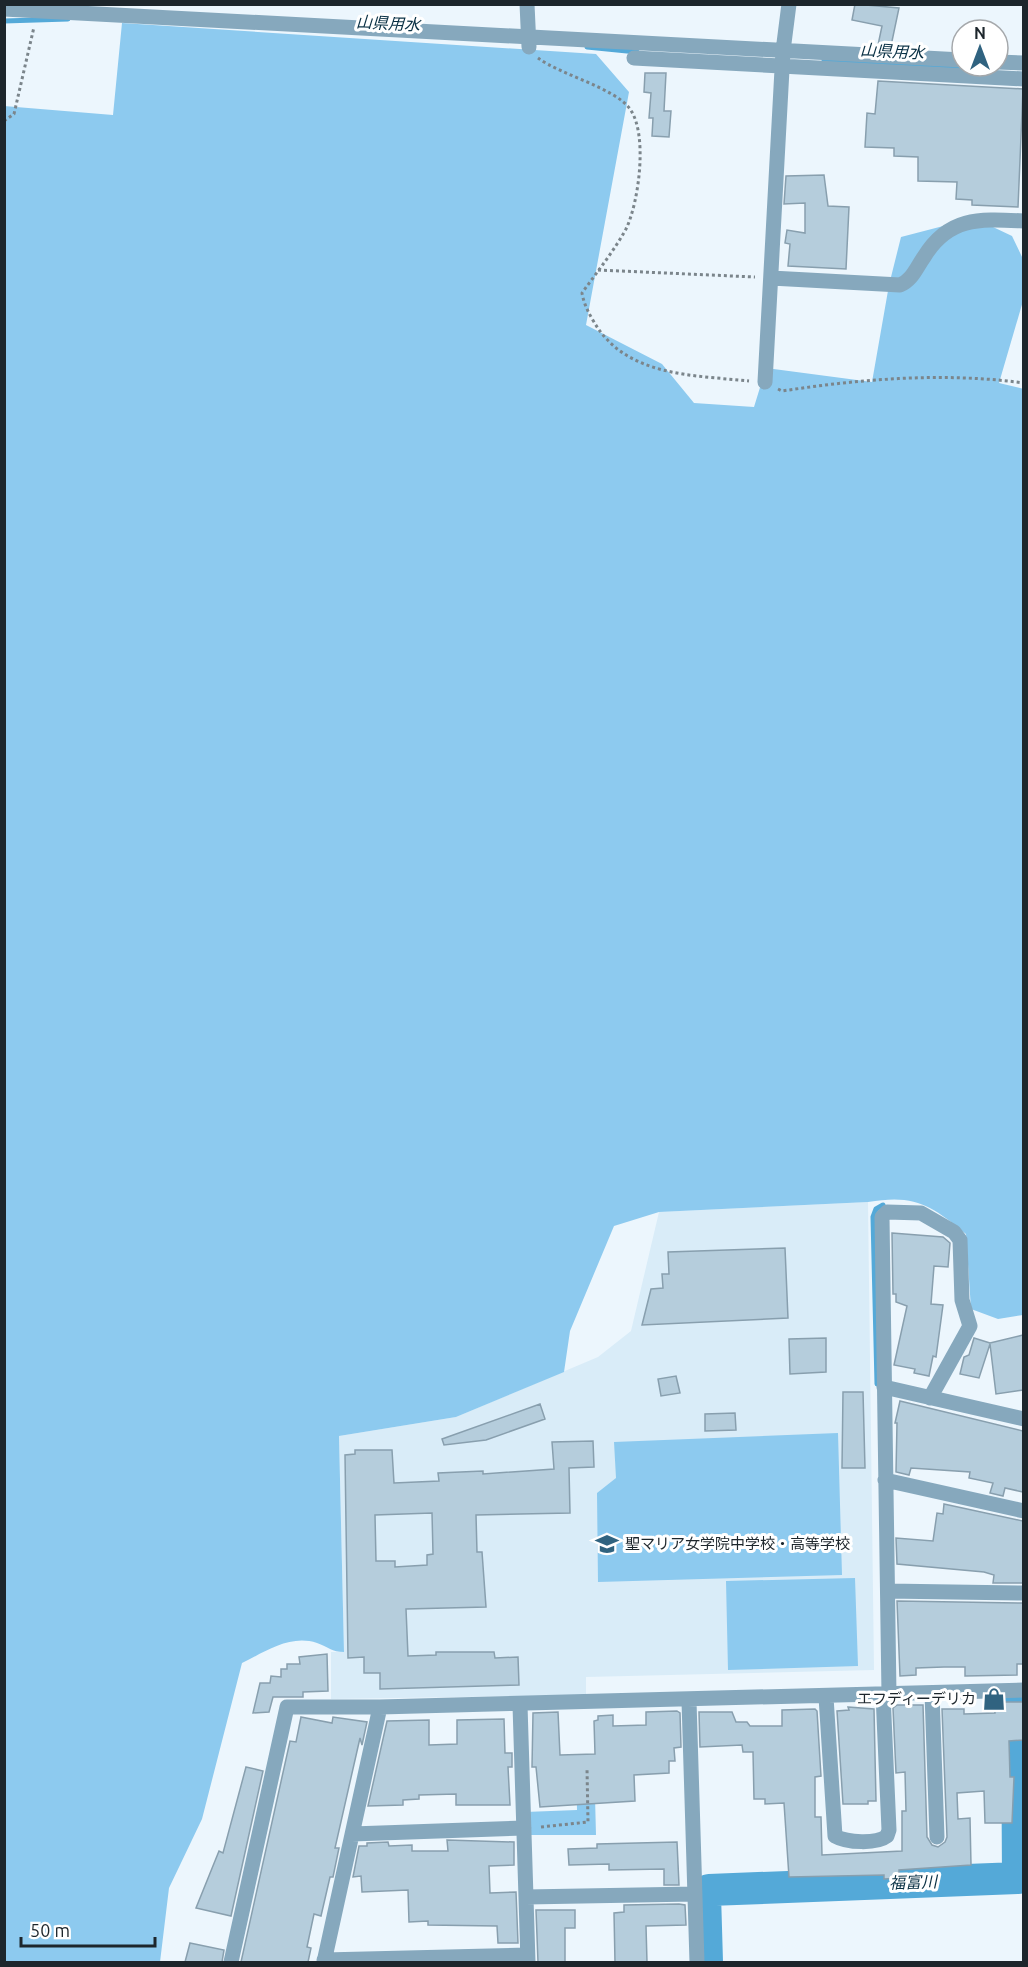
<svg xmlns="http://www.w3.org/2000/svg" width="1028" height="1967" viewBox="0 0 1028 1967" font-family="Ubuntu,'Noto Sans JP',sans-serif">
	<rect width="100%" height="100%" fill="#ecf6fd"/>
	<path fill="#d9ecf8" d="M 868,1202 L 874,1670 L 586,1677 L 586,1695 L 331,1699 L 331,1652 L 344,1652 L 339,1436 L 456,1417 L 598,1357 L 631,1331 L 659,1212 Z"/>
	<path fill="#8dcaef" d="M 122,23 L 596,54 L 629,92 L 586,325 L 662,364 L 694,403 L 754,407 L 766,368 L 872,382 L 889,285 L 901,237 L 974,218 L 1012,236 L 1023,259 L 1023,301 L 999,383 L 1024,389 L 1023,1315 L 998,1319 L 971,1309 L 966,1234 C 931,1205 915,1194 868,1202 L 659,1212 L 614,1226 L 570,1331 L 564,1372 L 456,1417 L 339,1436 L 344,1652 C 332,1652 328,1647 317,1643 C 290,1634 265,1652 242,1663 L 202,1819 L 169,1888 L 160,1962 L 5,1962 L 4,106 L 113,115 Z
		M 838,1433 L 842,1575 L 598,1582 L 597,1493 L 616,1478 L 614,1442 Z
		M 855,1578 L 858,1666 L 728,1670 L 726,1581 Z
		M 594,1757 L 596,1835 L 525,1835 L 525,1812 L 577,1810 L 576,1759 Z"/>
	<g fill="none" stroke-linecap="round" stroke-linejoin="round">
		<path stroke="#54a9d8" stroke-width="5" d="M 4,21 L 68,19
			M 587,47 L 637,52
			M 824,61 L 962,68
			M 877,1384 L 873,1217 L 876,1209 L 883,1205"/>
		<path stroke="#54a9d8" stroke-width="32" d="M 707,1962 L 705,1894 L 709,1890 L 1018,1878 L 1017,1703"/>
	</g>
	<path fill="#b5cddc" stroke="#889fae" stroke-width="1.5" fill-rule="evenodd" d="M 855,4 L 899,8 L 891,46 L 878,45 L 882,26 L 852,20 Z
		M 645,73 L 666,73 L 664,111 L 671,111 L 669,137 L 652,136 L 653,118 L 649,118 L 651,93 L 644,92 Z
		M 878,81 L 1023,89 L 1018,207 L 972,205 L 972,200 L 956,199 L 957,182 L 918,181 L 918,157 L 894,156 L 894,148 L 865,147 L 867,113 L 875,114 Z
		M 824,175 L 828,206 L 849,207 L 846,269 L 788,266 L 790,244 L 785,243 L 787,230 L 805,233 L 805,203 L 784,204 L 786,176 Z
		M 892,1233 L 943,1237 L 950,1243 L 948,1267 L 934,1266 L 931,1304 L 943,1305 L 936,1357 L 933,1356 L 929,1376 L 914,1373 L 915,1369 L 894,1365 L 907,1306 L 896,1302 L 896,1294 L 893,1294 Z
		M 785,1248 L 788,1318 L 642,1325 L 651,1289 L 663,1288 L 662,1274 L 669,1274 L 668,1252 Z
		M 1023,1335 L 1023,1390 L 996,1394 L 990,1344 L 979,1378 L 960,1374 L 964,1357 L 969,1355 L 974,1338 L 990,1343 Z
		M 826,1338 L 826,1372 L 790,1374 L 789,1339 Z
		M 676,1376 L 680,1393 L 661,1396 L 658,1379 Z
		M 843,1392 L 863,1392 L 865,1468 L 842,1468 Z
		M 900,1401 L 1023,1431 L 1023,1492 L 1005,1488 L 1003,1496 L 990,1493 L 993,1483 L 969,1478 L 970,1472 L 911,1468 L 909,1475 L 896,1472 L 897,1423 L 895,1423 Z
		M 540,1404 L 545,1419 L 486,1440 L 444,1445 L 442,1439 Z
		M 735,1413 L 736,1430 L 705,1431 L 705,1414 Z
		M 593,1441 L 594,1467 L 569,1468 L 570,1513 L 476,1515 L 477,1552 L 482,1552 L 486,1607 L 406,1609 L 408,1656 L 436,1655 L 436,1652 L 494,1652 L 495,1658 L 518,1657 L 519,1685 L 380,1689 L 380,1673 L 364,1673 L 364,1657 L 348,1658 L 345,1455 L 355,1454 L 355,1450 L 392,1450 L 394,1483 L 439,1481 L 438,1473 L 483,1471 L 483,1474 L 554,1469 L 552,1442 ZM 432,1513 L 433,1554 L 427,1555 L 427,1565 L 395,1567 L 395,1561 L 376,1561 L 375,1515 Z
		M 944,1504 L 1023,1521 L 1023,1583 L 993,1583 L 994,1575 L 984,1572 L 897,1564 L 896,1538 L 933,1541 L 937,1513 L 943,1514 Z
		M 897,1601 L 1023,1603 L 1023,1664 L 1017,1664 L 1017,1675 L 965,1676 L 965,1667 L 944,1667 L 916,1668 L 916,1675 L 900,1676 Z
		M 327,1654 L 328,1691 L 303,1692 L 303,1697 L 273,1697 L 269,1712 L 253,1713 L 260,1683 L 270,1683 L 271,1676 L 281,1677 L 281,1669 L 287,1669 L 287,1664 L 300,1664 L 299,1657 Z
		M 994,1702 L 1023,1702 L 1023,1740 L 1009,1741 L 1010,1777 L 1014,1777 L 1012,1823 L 985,1823 L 984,1791 L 957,1793 L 958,1819 L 970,1818 L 971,1865 L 899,1870 L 899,1878 L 884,1879 L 884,1875 L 789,1877 L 784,1803 L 765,1804 L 765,1799 L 754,1799 L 753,1752 L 743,1752 L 742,1745 L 700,1747 L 699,1712 L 732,1712 L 736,1722 L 747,1722 L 750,1726 L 782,1726 L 782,1710 L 815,1709 L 817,1711 L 821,1776 L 815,1777 L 815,1817 L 821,1817 L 822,1855 L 902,1851 L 902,1811 L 906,1811 L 905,1772 L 896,1773 L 893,1708 L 897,1705 L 923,1705 L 927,1837 L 932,1845 L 938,1847 L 945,1842 L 947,1837 L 942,1709 L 964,1709 L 964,1714 L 995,1713 Z
		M 848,1707 L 874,1709 L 876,1801 L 868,1801 L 868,1804 L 843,1804 L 837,1711 L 849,1710 Z
		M 677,1711 L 680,1713 L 681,1747 L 674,1748 L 675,1761 L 669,1761 L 669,1773 L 634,1775 L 635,1801 L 540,1807 L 536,1767 L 532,1767 L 533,1713 L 558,1712 L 560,1755 L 595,1754 L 594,1721 L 598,1720 L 598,1716 L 613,1715 L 613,1726 L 646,1725 L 646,1712 Z
		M 301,1717 L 332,1723 L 333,1717 L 367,1722 L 362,1745 L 360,1738 L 335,1848 L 339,1848 L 333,1877 L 330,1877 L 321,1916 L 314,1914 L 307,1947 L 311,1948 L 308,1962 L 241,1962 L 290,1741 L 296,1742 Z
		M 504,1719 L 505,1753 L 512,1753 L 512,1767 L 508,1767 L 510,1805 L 456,1805 L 456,1794 L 419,1795 L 419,1799 L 403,1800 L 403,1805 L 368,1806 L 387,1721 L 429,1720 L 429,1745 L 457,1744 L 457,1720 Z
		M 246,1767 L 263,1771 L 231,1916 L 196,1908 L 219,1851 L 223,1853 Z
		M 447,1840 L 514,1842 L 514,1865 L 489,1866 L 490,1893 L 516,1892 L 518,1943 L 498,1943 L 497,1926 L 428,1925 L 428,1921 L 409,1922 L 408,1890 L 362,1892 L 361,1876 L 353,1877 L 359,1846 L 367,1846 L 367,1843 L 388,1842 L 389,1846 L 412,1845 L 412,1851 L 448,1851 Z
		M 677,1842 L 679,1885 L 664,1885 L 664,1869 L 609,1870 L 609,1864 L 569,1865 L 568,1849 L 597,1848 L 597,1844 Z
		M 679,1904 L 685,1905 L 686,1925 L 646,1926 L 647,1962 L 615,1962 L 614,1913 L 624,1912 L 624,1905 Z
		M 536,1910 L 575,1910 L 575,1928 L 565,1928 L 565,1962 L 538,1962 Z
		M 190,1943 L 224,1950 L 222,1962 L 185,1962 Z"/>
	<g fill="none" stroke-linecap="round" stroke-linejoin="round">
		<path stroke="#7b858b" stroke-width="3" stroke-dasharray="3 3" stroke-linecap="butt" d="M 538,58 C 561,75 615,88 630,109 C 648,134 639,202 626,229 C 614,251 597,272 582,293 C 584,304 588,312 594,322 C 626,377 693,375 749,381
			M 4,121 L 14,114 L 34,27
			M 598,270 L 755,277
			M 778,389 L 782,391 C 861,379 944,372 1024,383
			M 541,1827 L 588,1822 L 587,1768"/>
		<path stroke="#86a8bd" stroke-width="15" d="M 527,4 L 529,47
			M 4,9 L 962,60
			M 634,58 L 1024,79
			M 998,62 L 1024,63
			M 771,278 L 900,285 C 913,279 916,268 924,257 C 949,216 981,219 1024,221
			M 765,382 L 783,51 L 789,4
			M 884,1387 L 1024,1419
			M 885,1480 L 1024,1511
			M 888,1591 L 1024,1593
			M 932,1693 L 937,1837
			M 889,1694 L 882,1217 L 887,1212 L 921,1213 L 954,1232 L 960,1240 L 962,1300 L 970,1326 L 930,1398
			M 826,1697 L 835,1836 C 847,1843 877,1844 887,1836 L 889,1830 L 883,1694
			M 689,1701 L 697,1962
			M 520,1705 L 528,1962
			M 352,1834 L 524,1828
			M 526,1897 L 694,1894
			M 324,1960 L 527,1955
			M 231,1962 L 287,1707 L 380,1707
			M 324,1962 L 380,1707 L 1024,1690"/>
	</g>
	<defs>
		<g id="school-bare" transform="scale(1.8)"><path d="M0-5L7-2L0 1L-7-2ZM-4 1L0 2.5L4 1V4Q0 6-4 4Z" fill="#306380" stroke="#fff" stroke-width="2.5" paint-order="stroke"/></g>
		<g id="shop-bare" transform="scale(1.8)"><path d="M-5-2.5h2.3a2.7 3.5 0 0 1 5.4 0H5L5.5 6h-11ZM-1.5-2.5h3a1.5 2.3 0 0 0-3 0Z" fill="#306380" stroke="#fff" stroke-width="2.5" paint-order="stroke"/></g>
	</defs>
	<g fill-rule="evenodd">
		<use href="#school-bare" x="607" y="1544"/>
		<use href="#shop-bare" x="994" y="1699"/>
	</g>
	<g text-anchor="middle" stroke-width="6" stroke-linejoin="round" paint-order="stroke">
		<g font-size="15" fill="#1d262c" stroke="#fff" text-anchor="start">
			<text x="625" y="1549">聖マリア女学院中学校・高等学校</text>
			<text x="976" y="1704" text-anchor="end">エフディーデリカ</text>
		</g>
		<g font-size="16" font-style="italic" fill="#082f43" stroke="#fff">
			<text transform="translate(388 23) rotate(3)" y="6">山県用水</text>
			<text transform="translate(892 51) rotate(3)" y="6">山県用水</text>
			<text transform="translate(913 1882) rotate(-2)" y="6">福富川</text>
		</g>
	</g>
	<rect width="1028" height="1967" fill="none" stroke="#1d262c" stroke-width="12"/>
	<g transform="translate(980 48)"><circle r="28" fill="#ffffff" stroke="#a5a8ab" stroke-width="1.5"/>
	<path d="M0-4.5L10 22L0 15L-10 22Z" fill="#306380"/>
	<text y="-9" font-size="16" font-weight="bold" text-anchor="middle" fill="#1d262c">N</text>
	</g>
	<path d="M21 1937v9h134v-9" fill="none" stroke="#1d262c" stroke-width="3"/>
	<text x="30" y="1937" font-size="18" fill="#1d262c" stroke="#ffffff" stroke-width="4.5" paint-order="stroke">50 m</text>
</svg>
